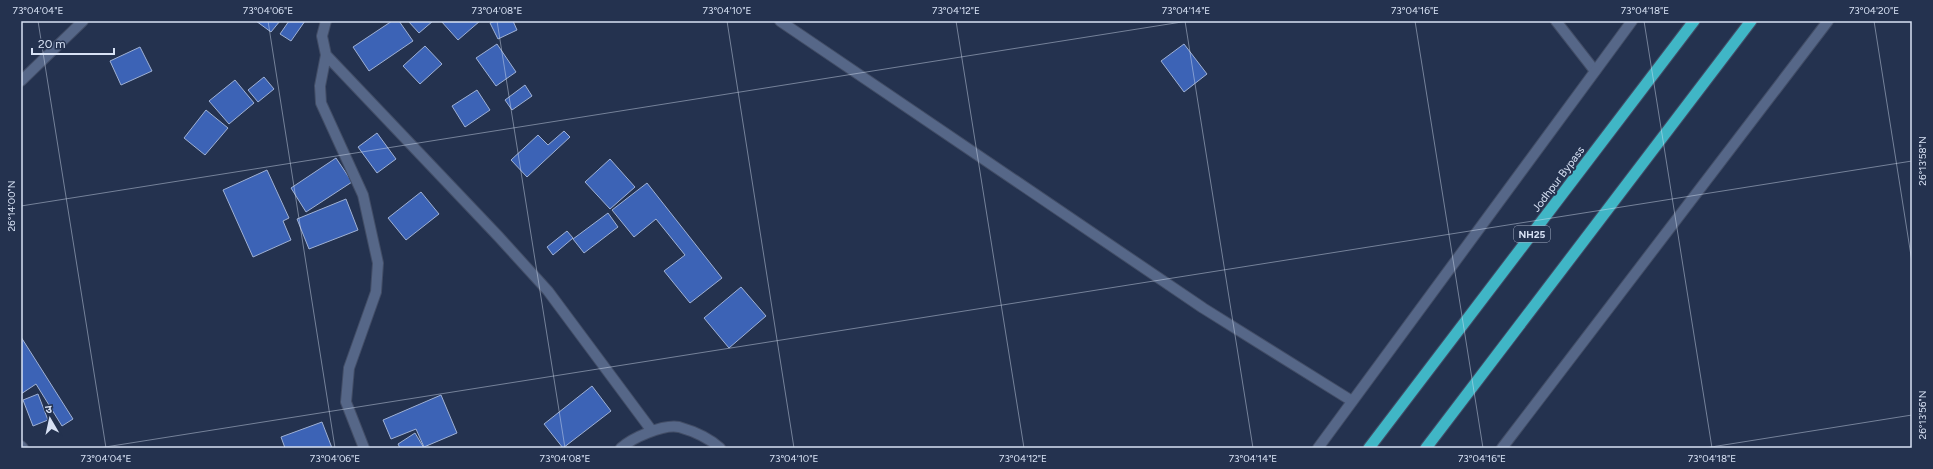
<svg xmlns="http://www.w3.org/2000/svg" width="1933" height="469" viewBox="0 0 1933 469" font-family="Figtree,'Noto Sans Devanagari',sans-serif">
	<rect width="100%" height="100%" fill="#24324f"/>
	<path fill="#3c63b6" stroke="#9fb1d5" d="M 256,21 L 280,21 L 271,32 Z
		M 289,21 L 305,21 L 291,41 L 280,34 Z
		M 392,21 L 399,21 L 413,41 L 369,71 L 353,47 Z
		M 408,21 L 433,21 L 419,33 Z
		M 441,21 L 480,21 L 458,40 Z
		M 495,21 L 513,21 L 517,30 L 498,39 L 490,23 Z
		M 497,44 L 516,72 L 496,86 L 476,58 Z
		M 1184,44 L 1207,74 L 1184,92 L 1161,61 Z
		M 425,46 L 442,64 L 420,84 L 403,66 Z
		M 140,47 L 152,71 L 121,85 L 110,61 Z
		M 264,77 L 274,89 L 258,102 L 248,90 Z
		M 235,80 L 254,103 L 229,124 L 209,101 Z
		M 525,85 L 532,96 L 512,110 L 505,100 Z
		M 477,90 L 490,110 L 465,127 L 452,106 Z
		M 206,110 L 228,128 L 205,155 L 184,138 Z
		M 564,131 L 570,137 L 527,177 L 511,160 L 538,135 L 548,145 Z
		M 377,133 L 396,159 L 377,173 L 358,147 Z
		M 336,158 L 352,182 L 306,212 L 291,188 Z
		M 610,159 L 635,187 L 610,209 L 585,182 Z
		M 267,170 L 289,218 L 283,221 L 291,240 L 253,257 L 223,190 Z
		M 647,183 L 722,278 L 690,303 L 664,271 L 685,255 L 656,219 L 634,237 L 612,210 Z
		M 421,192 L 439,214 L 406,240 L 388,218 Z
		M 346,199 L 358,230 L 309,249 L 297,219 Z
		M 608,213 L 618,227 L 584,253 L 573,239 Z
		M 567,231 L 573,238 L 553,255 L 547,247 Z
		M 741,287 L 766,316 L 729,348 L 704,318 Z
		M 21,337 L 73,419 L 62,426 L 36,384 L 21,394 Z
		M 592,386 L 611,411 L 563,448 L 544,424 Z
		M 38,394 L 48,420 L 33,426 L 23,400 Z
		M 441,395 L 457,433 L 424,447 L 416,429 L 391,439 L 383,420 Z
		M 322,422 L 332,448 L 285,448 L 281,437 Z
		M 415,433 L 424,448 L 400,448 L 398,444 Z"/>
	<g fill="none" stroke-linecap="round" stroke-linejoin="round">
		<g stroke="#424d66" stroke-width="12">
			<path id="minor" d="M 326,21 L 322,36 L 326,55 L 498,236 L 548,291 L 652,431
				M 780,21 L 1203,308 L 1352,401
				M 1556,21 L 1595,71
				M 326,55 L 320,86 L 321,103 L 363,195 L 378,263 L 376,292 L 349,368 L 346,402 L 364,448
				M 21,81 L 83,21
				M 21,446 L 23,448
				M 621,448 C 632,438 663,424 679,427 C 693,431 709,438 720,448"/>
		</g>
		<g stroke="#424d66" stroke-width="12">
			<path id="tertiary" d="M 1318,448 L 1632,21
				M 1502,448 L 1828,21"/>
		</g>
		<g stroke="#424d66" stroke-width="13">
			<path id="trunk" d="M 1369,448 L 1694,21
				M 1426,448 L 1751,21"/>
		</g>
		<use href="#minor" stroke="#566788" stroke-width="10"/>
		<use href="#tertiary" stroke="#566788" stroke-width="10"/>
		<use href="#trunk" stroke="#40b6c6" stroke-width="11"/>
	</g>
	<path fill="none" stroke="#d8e2f5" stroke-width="1" stroke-opacity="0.45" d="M 38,21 L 106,448M 268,21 L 335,448M 497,21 L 565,448M 727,21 L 794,448M 956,21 L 1024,448M 1185,21 L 1253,448M 1415,21 L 1483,448M 1644,21 L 1712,448M 1874,21 L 1912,262M 21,206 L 1188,21M 99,448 L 1912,161M 1705,448 L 1912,415"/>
	<g text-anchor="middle" stroke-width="4" stroke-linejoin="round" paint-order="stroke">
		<rect fill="#24324f" stroke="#a2adc3" stroke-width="1" x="1514" y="226" width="36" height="16" rx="3"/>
		<g font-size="10" font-weight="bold" fill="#d8e2f5">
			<text x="1532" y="238">NH25</text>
		</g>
		<g font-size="11" fill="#d8e2f5" stroke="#24324f">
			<text transform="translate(1558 179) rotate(-53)" y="4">Jodhpur Bypass</text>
		</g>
	</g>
	<rect width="1933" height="469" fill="none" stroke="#24324f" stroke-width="44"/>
	<g transform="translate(50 419) rotate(351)" stroke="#24324f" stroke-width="3" paint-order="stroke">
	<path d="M0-3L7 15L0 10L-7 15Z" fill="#d8e2f5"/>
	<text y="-6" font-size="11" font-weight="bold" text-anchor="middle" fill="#d8e2f5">उ</text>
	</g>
	<path d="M32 48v6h82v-6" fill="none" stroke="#d8e2f5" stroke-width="2"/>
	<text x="38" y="48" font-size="12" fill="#d8e2f5" stroke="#24324f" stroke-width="3" paint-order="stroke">20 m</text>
	<rect x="22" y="22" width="1889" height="425" fill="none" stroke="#d8e2f5" stroke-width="1.5"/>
	<g font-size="10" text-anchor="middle" fill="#d8e2f5">
		<text x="38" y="14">73°04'04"E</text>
		<text x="268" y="14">73°04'06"E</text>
		<text x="497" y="14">73°04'08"E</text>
		<text x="727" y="14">73°04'10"E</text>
		<text x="956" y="14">73°04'12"E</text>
		<text x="1186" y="14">73°04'14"E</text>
		<text x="1415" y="14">73°04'16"E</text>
		<text x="1645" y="14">73°04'18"E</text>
		<text x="1874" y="14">73°04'20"E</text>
		<text transform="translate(1922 161) rotate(-90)" y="4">26°13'58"N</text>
		<text transform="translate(11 206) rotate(-90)" y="4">26°14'00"N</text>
		<text transform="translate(1922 415) rotate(-90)" y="4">26°13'56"N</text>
		<text x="106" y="462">73°04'04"E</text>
		<text x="335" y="462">73°04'06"E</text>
		<text x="565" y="462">73°04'08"E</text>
		<text x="794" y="462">73°04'10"E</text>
		<text x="1023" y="462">73°04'12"E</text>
		<text x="1253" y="462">73°04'14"E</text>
		<text x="1482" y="462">73°04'16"E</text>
		<text x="1712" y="462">73°04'18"E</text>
	</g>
</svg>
